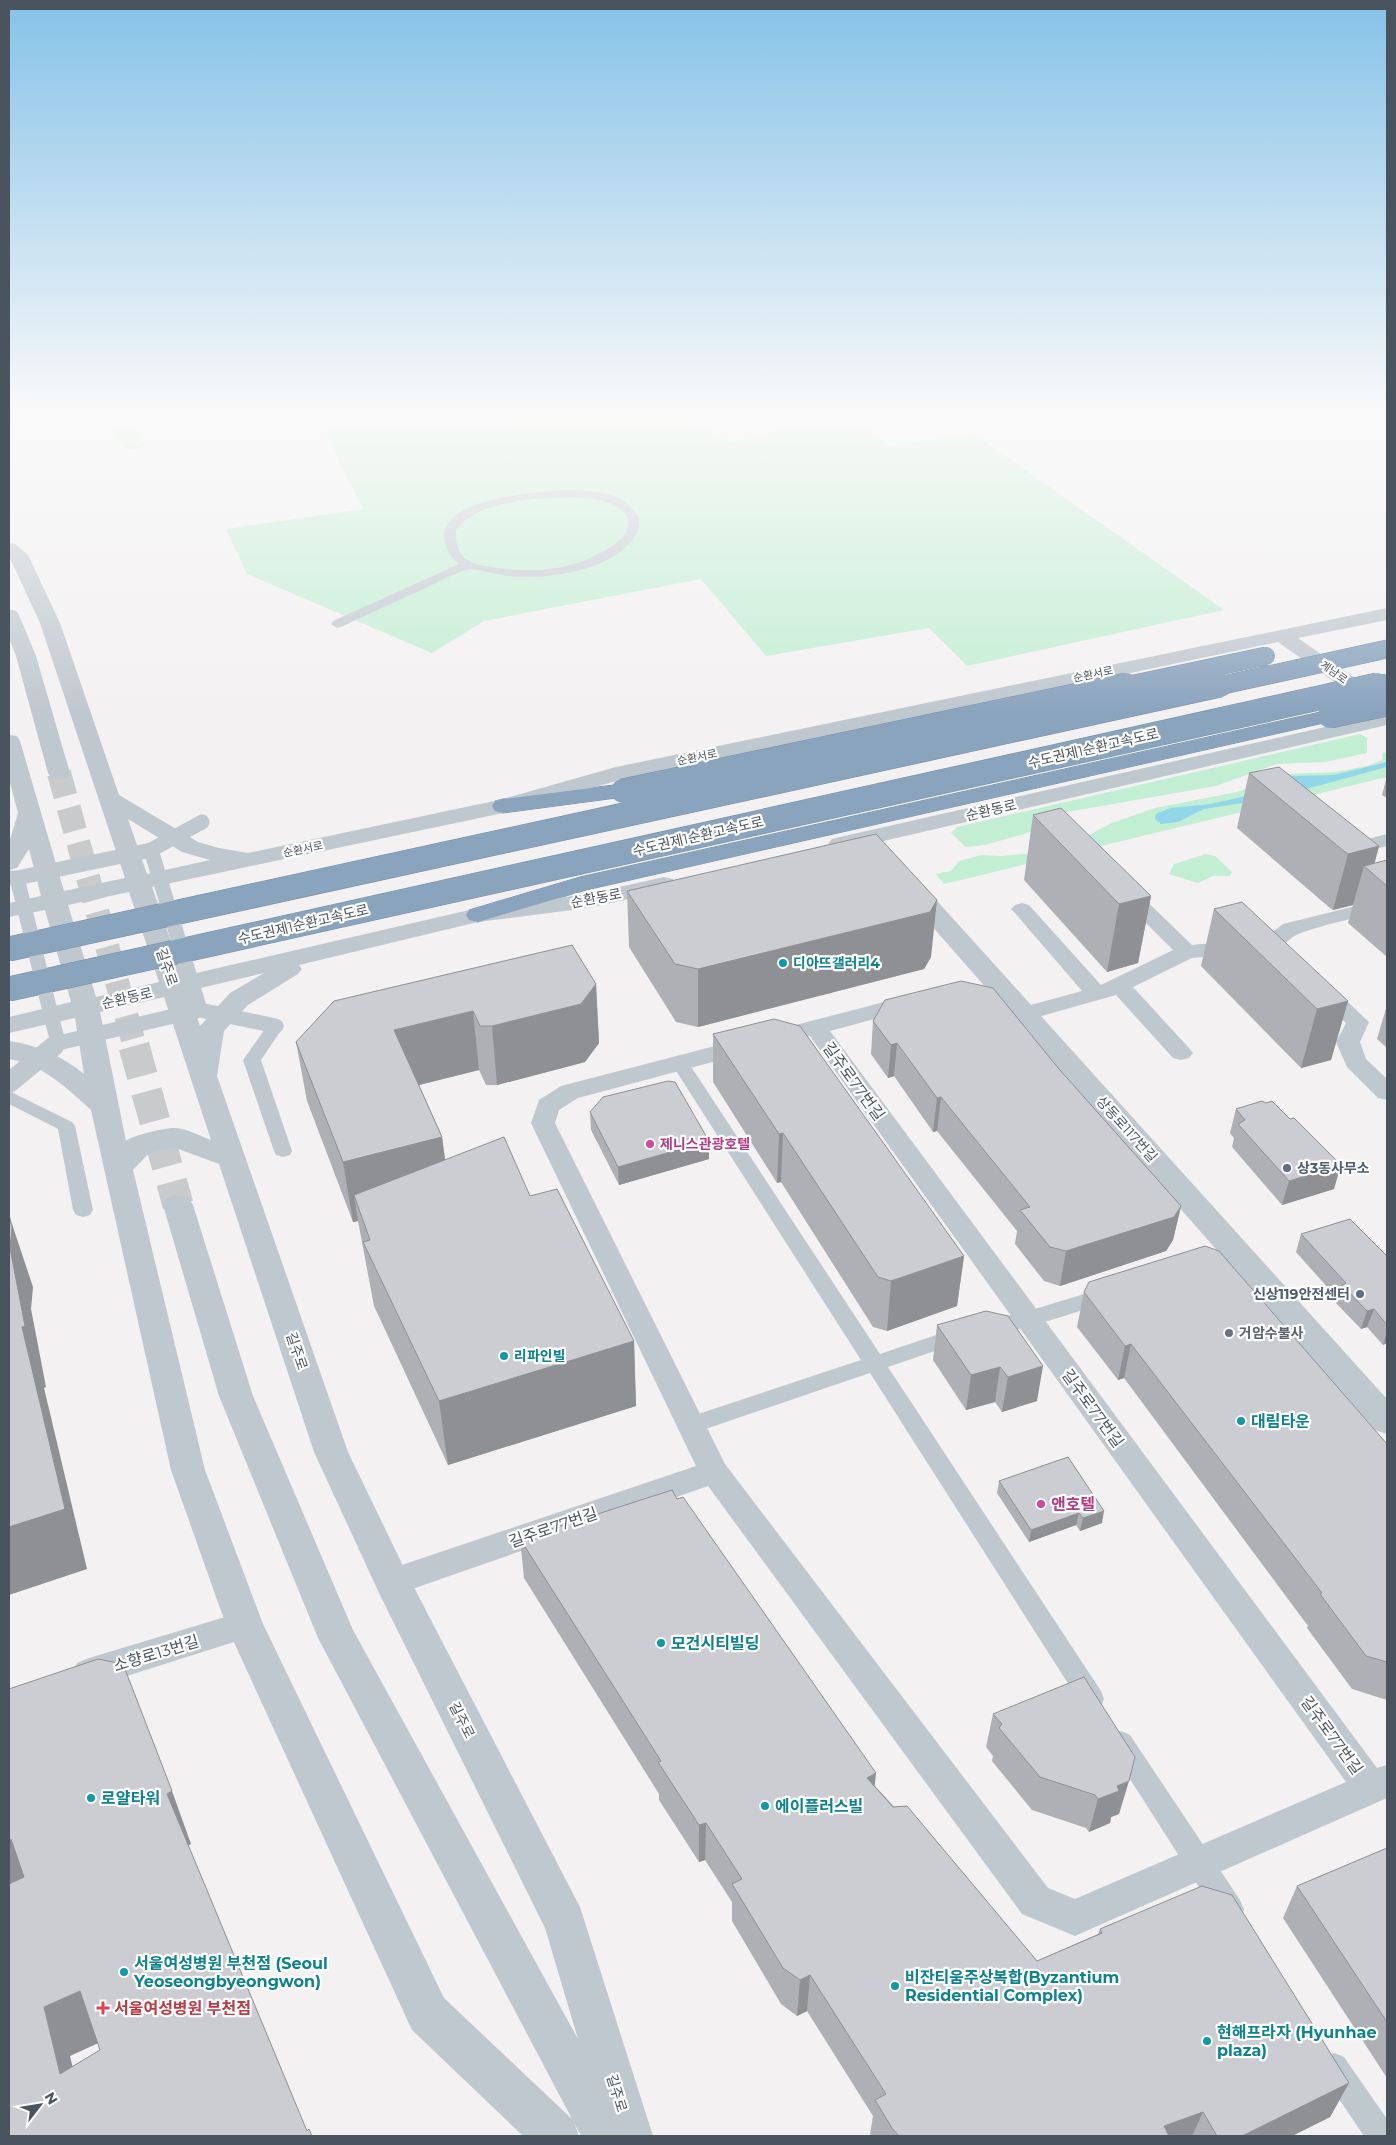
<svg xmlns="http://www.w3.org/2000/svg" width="1396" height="2145" viewBox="0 0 1396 2145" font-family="Montserrat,'Noto Sans KR',sans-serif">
	<rect width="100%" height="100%" fill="#f3f1f1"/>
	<path fill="#c2eed3" d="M 309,412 L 683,412 L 730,443 L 771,433 L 820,412 L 845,412 L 890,446 L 973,433 L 1224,610 L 967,666 L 929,628 L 766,656 L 701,579 L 484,621 L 432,653 L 247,574 L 226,529 L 363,509 L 324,430 Z
		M 131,423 L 145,444 L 142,448 L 132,450 L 123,448 L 110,428 L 118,424 Z
		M 1360,734 L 1367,738 L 1367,753 L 1325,762 L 1276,764 L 1216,786 L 1061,813 L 1034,831 L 985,845 L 966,847 L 951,833 L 957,827 Z
		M 1387,752 L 1387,777 L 944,884 L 936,874 L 951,871 L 959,861 L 982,855 L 1002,856 L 1046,852 L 1075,842 L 1112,823 L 1155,808 L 1237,792 L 1286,774 L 1336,772 L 1367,766 L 1382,760 L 1383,753 Z
		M 1206,854 L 1215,856 L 1232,872 L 1230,876 L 1213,876 L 1198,883 L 1169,874 L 1174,864 Z"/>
	<path fill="#91d7e9" d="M 1387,762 L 1387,767 L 1306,789 L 1242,803 L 1204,809 L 1178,822 L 1161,824 L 1155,819 L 1156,814 L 1170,808 L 1211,804 L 1246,796 L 1288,776 L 1334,775 Z"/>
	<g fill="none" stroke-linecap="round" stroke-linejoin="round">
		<path stroke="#c8cacc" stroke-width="24" stroke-dasharray="24 12" stroke-linecap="butt" d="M 59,773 L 135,1047"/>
		<path stroke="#c8cacc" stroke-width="31" stroke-dasharray="31 16" stroke-linecap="butt" d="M 134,1046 L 178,1205"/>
		<g stroke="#768fa9" stroke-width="1">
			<path id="motorway" d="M 1330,710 L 1337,712 L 1341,716 L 1337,720 L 586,890 L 478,922 L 469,920 L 466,915 L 469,910 L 580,877 Z
				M 623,784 L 631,786 L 634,791 L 631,796 L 503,813 L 495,811 L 492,806 L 495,801 L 503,799 Z"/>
		</g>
		<path fill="#c0c8cf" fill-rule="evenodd" d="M 575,490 C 591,492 614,492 626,503 C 637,513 644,521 636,535 C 614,572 545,580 507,576 C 497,575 474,567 466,570 C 453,574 440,581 428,587 C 399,600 370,613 341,627 L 337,628 L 331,624 L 333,621 L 459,564 C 451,557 445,549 444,538 C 441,496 547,491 575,490 ZM 575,497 C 594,499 618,500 628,518 C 630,531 622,539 612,546 C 578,569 538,574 498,568 C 489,566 479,566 471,562 C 458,556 455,542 456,530 C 479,499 540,498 575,497 Z
			M 276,1021 L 282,1022 L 284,1026 L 261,1060 L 292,1151 L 290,1155 L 283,1157 L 276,1155 L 274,1151 L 243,1060 L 270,1022 Z
			M 680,1057 L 686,1059 L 880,1354 L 957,1328 L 964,1331 L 967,1336 L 964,1341 L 888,1367 L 1101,1691 L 1104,1699 L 1101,1707 L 1092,1710 L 1083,1707 L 870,1373 L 691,1434 L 683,1431 L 680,1425 L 683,1419 L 861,1360 L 671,1063 L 674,1059 Z
			M 9,1091 L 72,1122 L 75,1126 L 93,1210 L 90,1215 L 83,1217 L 76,1215 L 73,1210 L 58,1129 L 9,1104 Z
			M 1104,1288 L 1111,1290 L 1114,1295 L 1111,1300 C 1084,1309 1006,1339 982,1331 L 979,1326 L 982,1321 L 1028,1311 Z
			M 1121,1731 L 1130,1735 L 1240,1900 L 1244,1910 L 1240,1920 L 1230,1923 L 1220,1920 L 1112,1751 L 1108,1743 L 1112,1735 Z
			M 1334,2053 L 1344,2057 L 1387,2119 L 1387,2136 L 1364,2136 L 1324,2077 L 1320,2067 L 1324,2057 Z"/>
		<path fill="#c0c8cf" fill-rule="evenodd" d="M 1387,834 L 1387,846 L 1355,854 L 1348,852 L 1345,848 L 1348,844 Z
			M 1124,884 L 1131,886 L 1192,945 L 1265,938 L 1283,924 L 1372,902 L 1387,903 L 1387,915 C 1363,914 1324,925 1301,933 C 1289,937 1283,948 1271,951 L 1192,958 L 1133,987 L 1189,1048 L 1193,1053 L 1189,1058 L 1181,1060 L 1173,1058 L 1116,995 L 1024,1021 L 1016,1019 L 1013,1014 L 1016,1009 L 1082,991 L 1015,913 L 1011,909 L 1015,905 L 1022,903 L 1029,905 L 1101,985 L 1173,950 L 1117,894 L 1114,890 L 1117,886 Z
			M 1322,983 L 1330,985 L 1369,1022 L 1360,1042 L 1366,1059 L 1387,1079 L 1387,1100 L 1378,1098 L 1347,1067 L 1336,1042 L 1346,1023 L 1311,990 L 1314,985 Z
			M 911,995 L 919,997 L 922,1002 L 919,1007 L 830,1031 L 1377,1768 L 1387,1765 L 1387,1798 L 1075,1936 L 1022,1914 L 708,1486 L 392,1596 L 381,1592 L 376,1582 L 381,1572 L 696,1466 L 531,1123 L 539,1100 L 561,1086 ZM 810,1036 L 1346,1782 L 1075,1899 L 1048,1888 L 725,1464 L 555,1123 L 559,1110 L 578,1098 Z
			M 245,1611 L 256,1615 L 261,1625 L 256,1635 L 89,1688 L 77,1683 L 72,1673 L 77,1663 L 89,1658 Z"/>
		<path fill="#c0c8cf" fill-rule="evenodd" d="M 9,543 L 15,544 L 28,555 L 60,623 L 119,795 L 198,842 L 219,848 L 248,853 L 499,800 L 616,767 L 1387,608 L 1387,620 L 1298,638 L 1383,698 L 1386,702 L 1383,706 L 1376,708 L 1369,706 L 1278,642 L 620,780 L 503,813 L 152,887 L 183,976 L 478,908 L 588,894 L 664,877 L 673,879 L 676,884 L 673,889 L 588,908 L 478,922 L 299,965 L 302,969 L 298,974 L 248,1005 L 224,1031 L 217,1076 L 348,1452 L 406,1572 L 580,1907 L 653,2136 L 581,2136 L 574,2123 L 579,2136 L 523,2136 L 412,2030 L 226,1625 L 171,1470 L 91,1110 C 67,1088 42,1064 9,1059 L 9,1041 C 37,1045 62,1056 84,1074 L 75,1018 L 9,1033 L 9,1017 L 71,1002 L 45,910 L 9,917 L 9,903 L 41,896 L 29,849 L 17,868 L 9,870 L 9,843 L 18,813 L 9,779 L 9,735 L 17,736 L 20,741 L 64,891 L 125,878 L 40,623 L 9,556 ZM 128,819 L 182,852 L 210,860 L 147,874 ZM 129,892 L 159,982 L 96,997 L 68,905 ZM 264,973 L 230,993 L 200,1026 L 188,991 ZM 164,997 L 211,1140 C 200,1136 188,1129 176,1128 C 168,1127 132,1135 126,1141 L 100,1012 ZM 173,1147 L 219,1164 L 314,1452 L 379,1593 L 545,1928 L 578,2039 L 353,1630 L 253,1396 L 193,1205 L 189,1198 L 178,1195 L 167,1198 L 163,1205 L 219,1396 L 318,1638 L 572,2119 L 444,1998 L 263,1624 L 205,1470 L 133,1170 L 149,1153 Z
			M 9,609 L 16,611 L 19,615 L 36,656 L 70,773 L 67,778 L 59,780 L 51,778 L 48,773 L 16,656 L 9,638 Z
			M 1387,713 L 1387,725 L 840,851 L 832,849 L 828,844 L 832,839 L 840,837 Z
			M 910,879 L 919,881 L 1387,1399 L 1387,1434 L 1375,1430 L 901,891 L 898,886 L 901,881 Z"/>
		<use href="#motorway" fill="#8ba4be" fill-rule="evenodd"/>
		<g stroke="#768fa9" stroke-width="19" stroke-linecap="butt">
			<path id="motorway-bridge-far1" d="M 1120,687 L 1266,656
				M 1214,687 L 1387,649
				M 1371,687 L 1387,683"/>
		</g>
		<g stroke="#768fa9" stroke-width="25" stroke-linecap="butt">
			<path id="motorway-bridge" d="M 1330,716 L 1387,704
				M 623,791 L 1126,685
				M 9,949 L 1220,685
				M 9,989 L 1377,685"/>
		</g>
		<path stroke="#c0c8cf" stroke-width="15" d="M 151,850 L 200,1010 L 276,1026
			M 9,878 L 17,878 L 151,850 L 202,822
			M 17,878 L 58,1043 L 53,1047
			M 58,1043 L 200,1010"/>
		<path stroke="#c0c8cf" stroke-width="20" d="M 9,1083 L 54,1046"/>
		<use href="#motorway-bridge-far1" stroke="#8ba4be" stroke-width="18"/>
		<use href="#motorway-bridge" stroke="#8ba4be" stroke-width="24"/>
	</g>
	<path fill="#afb0b5" d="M 1249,773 L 1379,846 L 1374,864 L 1387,860 L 1387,957 L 1348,923 L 1353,905 L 1333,910 L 1330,908 L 1237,828 Z
		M 1387,776 L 1387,798 L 1382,795 Z
		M 1033,815 L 1151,896 L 1138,963 L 1107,972 L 1024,880 Z
		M 627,891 L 931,957 L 924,969 L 698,1027 L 676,1022 L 629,947 Z
		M 1214,909 L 1348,1001 L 1331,1060 L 1301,1068 L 1201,966 Z
		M 596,984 L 599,1043 L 585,1062 L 497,1085 L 486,1085 L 479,1070 L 419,1085 L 442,1137 L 445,1160 L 530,1196 L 634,1341 L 636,1406 L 448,1465 L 374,1306 L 358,1221 L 353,1222 L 307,1101 L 296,1042 Z
		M 1387,1005 L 1387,1048 L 1377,1039 Z
		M 873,1021 L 1059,1069 L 1181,1206 L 1173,1240 L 1166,1251 L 1060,1286 L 1044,1281 L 1015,1244 L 1017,1231 L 937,1131 L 933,1132 L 894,1076 L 888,1078 L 871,1054 Z
		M 713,1034 L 964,1256 L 957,1306 L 887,1331 L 873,1327 L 781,1182 L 777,1183 L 713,1082 Z
		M 1236,1109 L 1334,1189 L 1282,1205 L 1232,1147 L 1234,1138 L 1230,1133 Z
		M 590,1112 L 709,1141 L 709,1159 L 619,1185 L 591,1130 Z
		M 1301,1234 L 1387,1256 L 1387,1343 L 1383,1345 L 1367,1327 L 1361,1329 L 1336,1303 L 1337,1298 L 1296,1252 Z
		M 1084,1292 L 1387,1444 L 1387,1700 L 1352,1689 L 1307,1628 L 1308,1626 L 1124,1378 L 1118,1380 L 1077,1327 Z
		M 986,1311 L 1037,1401 L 1002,1412 L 995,1402 L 966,1410 L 933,1360 L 937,1325 Z
		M 1068,1457 L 1102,1523 L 1080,1531 L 1076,1525 L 1029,1542 L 997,1493 L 999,1481 Z
		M 677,1499 L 875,1786 L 1037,1961 L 1098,1934 L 1100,1929 L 1349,2083 L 1330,2117 L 1292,2136 L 872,2136 L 870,2134 L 873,2116 L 807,2011 L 797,2016 L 781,2004 L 732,1921 L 732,1902 L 705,1860 L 699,1862 L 659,1800 L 659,1794 L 524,1578 L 520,1539 Z
		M 993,1714 L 1119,1814 L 1111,1817 L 1110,1823 L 1089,1832 L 1086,1828 L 1032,1810 L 992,1761 L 993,1756 L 986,1747 Z
		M 1387,1848 L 1387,2078 L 1283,1918 L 1297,1886 Z"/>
	<path fill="#8e9094" d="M 1379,846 L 1372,873 L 1364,866 L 1353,905 L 1333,910 L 1348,854 Z
		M 1151,896 L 1138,963 L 1107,972 L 1119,904 Z
		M 937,900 L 931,957 L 924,969 L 698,1027 L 698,969 Z
		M 596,984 L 599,1043 L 585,1062 L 497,1085 L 492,1026 Z
		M 1348,1001 L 1331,1060 L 1301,1068 L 1317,1009 Z
		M 473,1011 L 479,1070 L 403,1089 L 394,1030 Z
		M 897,1043 L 894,1076 L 888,1078 L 891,1045 Z
		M 941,1097 L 937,1131 L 933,1132 L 937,1098 Z
		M 783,1133 L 781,1182 L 777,1183 L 779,1134 Z
		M 442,1137 L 450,1197 L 354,1195 L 358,1221 L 353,1222 L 343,1162 Z
		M 709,1141 L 709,1159 L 619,1185 L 618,1167 Z
		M 1341,1165 L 1334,1189 L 1282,1205 L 1289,1181 Z
		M 1181,1206 L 1173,1240 L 1166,1251 L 1060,1286 L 1066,1251 Z
		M 9,1215 L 33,1287 L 31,1309 L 46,1387 L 44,1388 L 87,1569 L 9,1595 L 9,1527 L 22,1327 L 10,1248 Z
		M 964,1256 L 957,1306 L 887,1331 L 891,1281 Z
		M 1374,1309 L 1367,1327 L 1361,1329 L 1367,1311 Z
		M 1387,1332 L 1387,1343 L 1383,1345 Z
		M 634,1341 L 636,1406 L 448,1465 L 439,1401 Z
		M 1131,1344 L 1124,1378 L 1118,1380 L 1125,1346 Z
		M 1043,1366 L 1037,1401 L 1002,1412 L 1008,1377 Z
		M 1000,1367 L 995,1402 L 966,1410 L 971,1375 Z
		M 1104,1511 L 1102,1523 L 1080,1531 L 1083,1518 Z
		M 1079,1513 L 1076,1525 L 1029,1542 L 1031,1530 Z
		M 876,1773 L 872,1811 L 867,1778 Z
		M 1129,1781 L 1119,1814 L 1111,1817 L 1110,1823 L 1089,1832 L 1098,1799 L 1117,1786 Z
		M 172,1791 L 191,1844 L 187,1846 L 167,1794 Z
		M 706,1823 L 705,1860 L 699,1862 L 699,1825 Z
		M 11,1839 L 37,1891 L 9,1905 L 9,1840 Z
		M 810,1975 L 807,2011 L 797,2016 L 800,1980 Z
		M 80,1991 L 105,2040 L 70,2056 L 86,2122 L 60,2074 L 44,2007 Z
		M 1349,2083 L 1330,2117 L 1292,2136 L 1242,2136 Z
		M 1203,2112 L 1192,2136 L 1160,2136 L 1164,2126 Z"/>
	<path fill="#cbcdd3" stroke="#8e9094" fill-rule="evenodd" d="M 1279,767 L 1379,846 L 1348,854 L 1345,852 L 1249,773 Z
		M 1061,808 L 1151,896 L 1119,904 L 1033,815 Z
		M 876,834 L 937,900 L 930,912 L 698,969 L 675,964 L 627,891 Z
		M 1387,860 L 1387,886 L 1364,866 Z
		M 1242,902 L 1348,1001 L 1317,1009 L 1214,909 Z
		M 572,945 L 596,984 L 581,1004 L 492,1026 L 480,1026 L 473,1011 L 394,1030 L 442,1137 L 343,1162 L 296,1042 L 334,1001 Z
		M 961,981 L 993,988 L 1059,1069 L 1181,1206 L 1174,1217 L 1066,1251 L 1050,1247 L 1020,1210 L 1030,1207 L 941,1097 L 937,1098 L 897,1043 L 891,1045 L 873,1021 L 885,1000 Z
		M 774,1019 L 800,1026 L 964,1256 L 891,1281 L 878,1277 L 783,1133 L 779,1134 L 713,1034 Z
		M 668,1081 L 675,1082 L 709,1141 L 618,1167 L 590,1112 L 603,1097 Z
		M 1262,1101 L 1266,1103 L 1272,1101 L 1290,1119 L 1294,1118 L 1341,1165 L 1289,1181 L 1238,1124 L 1245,1120 L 1236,1109 Z
		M 504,1137 L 530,1196 L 557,1189 L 634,1341 L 439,1401 L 363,1242 L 370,1240 L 354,1195 Z
		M 9,1215 L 12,1227 L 10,1248 L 25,1326 L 22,1327 L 65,1509 L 9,1527 Z
		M 1350,1219 L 1387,1256 L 1387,1261 L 1386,1261 L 1387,1262 L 1387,1325 L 1374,1309 L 1367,1311 L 1342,1285 L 1346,1283 L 1301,1234 Z
		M 1205,1246 L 1219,1251 L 1387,1444 L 1387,1662 L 1366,1656 L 1320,1594 L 1322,1593 L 1131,1344 L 1125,1346 L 1084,1292 L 1089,1282 Z
		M 986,1311 L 1008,1316 L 1043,1366 L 1008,1377 L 1000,1367 L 971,1375 L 937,1325 Z
		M 1068,1457 L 1104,1511 L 1083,1518 L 1079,1513 L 1031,1530 L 999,1481 Z
		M 672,1490 L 677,1499 L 683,1497 L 876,1773 L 867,1778 L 893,1807 L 907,1806 L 1037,1961 L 1102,1933 L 1100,1929 L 1202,1886 L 1232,1895 L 1349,2083 L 1242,2136 L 1217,2136 L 1203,2112 L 1164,2126 L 1169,2136 L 899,2136 L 892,2128 L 875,2100 L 886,2094 L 810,1975 L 800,1980 L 783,1968 L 732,1884 L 742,1879 L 706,1823 L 699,1825 L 658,1762 L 661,1761 L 520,1539 Z
		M 98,1659 L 123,1664 L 172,1791 L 167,1794 L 307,2131 L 309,2129 L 312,2136 L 9,2136 L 9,1884 L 24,1877 L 11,1839 L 9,1840 L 9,1689 ZM 80,1991 L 100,2050 L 60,2074 L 44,2007 Z
		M 1084,1677 L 1135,1757 L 1129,1781 L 1117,1786 L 1119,1791 L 1098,1799 L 1095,1795 L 1040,1777 L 999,1728 L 1002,1724 L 993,1714 Z
		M 1387,1848 L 1387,2022 L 1297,1886 Z"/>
	<linearGradient id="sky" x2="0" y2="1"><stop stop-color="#85c2e8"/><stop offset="0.58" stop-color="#faf9f9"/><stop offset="1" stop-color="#faf9f9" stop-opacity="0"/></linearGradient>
	<rect width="1396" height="712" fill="url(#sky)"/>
	<g fill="#0f9aa8" stroke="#fff" stroke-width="2">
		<circle cx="783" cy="963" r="5"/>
		<circle cx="504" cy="1356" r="5"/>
		<circle cx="1241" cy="1421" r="5"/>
		<circle cx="661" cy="1643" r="5"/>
		<circle cx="91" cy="1798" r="5"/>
		<circle cx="765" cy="1806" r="5"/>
		<circle cx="124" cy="1972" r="5"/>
		<circle cx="895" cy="1986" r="5"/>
		<circle cx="1207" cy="2041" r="5"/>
	</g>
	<g fill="#d1479c" stroke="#fff" stroke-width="2">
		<circle cx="650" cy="1144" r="5"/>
		<circle cx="1041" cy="1504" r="5"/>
	</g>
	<g fill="#5c6f8a" stroke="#fff" stroke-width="2">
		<circle cx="1287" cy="1168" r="5"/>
		<circle cx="1360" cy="1294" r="5"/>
	</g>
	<circle fill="#6b7280" stroke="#fff" stroke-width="2" cx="1229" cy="1333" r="5"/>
	<path fill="#e0444e" stroke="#fff" stroke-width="2" d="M100.5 2000.5h5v5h5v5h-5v5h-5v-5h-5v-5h5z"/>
	<g text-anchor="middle" stroke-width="4.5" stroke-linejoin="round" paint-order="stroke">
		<g font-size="11" fill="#49545e" stroke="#fff">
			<text transform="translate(1334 672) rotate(35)" y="4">계남로</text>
			<text transform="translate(1093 674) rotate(-12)" y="4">순환서로</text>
			<text transform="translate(697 757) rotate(-12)" y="4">순환서로</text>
			<text transform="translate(303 849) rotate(-12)" y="4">순환서로</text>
		</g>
		<g font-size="14" fill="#49545e" stroke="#fff">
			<text transform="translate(1093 748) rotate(-13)" y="5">수도권제1순환고속도로</text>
			<text transform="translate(991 810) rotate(-13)" y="5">순환동로</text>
			<text transform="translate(698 836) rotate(-13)" y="5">수도권제1순환고속도로</text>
			<text transform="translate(596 898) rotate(-11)" y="5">순환동로</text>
			<text transform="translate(303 924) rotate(-13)" y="5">수도권제1순환고속도로</text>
			<text transform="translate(167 967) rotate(71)" y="5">길주로</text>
			<text transform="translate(127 998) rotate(-13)" y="5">순환동로</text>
			<text transform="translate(1127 1129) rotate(48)" y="5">상동로117번길</text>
			<text transform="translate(297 1351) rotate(71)" y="5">길주로</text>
			<text transform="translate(462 1720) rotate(63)" y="5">길주로</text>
			<text transform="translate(617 2093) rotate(73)" y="5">길주로</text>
		</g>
		<g font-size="14" font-weight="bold" fill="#0d838f" stroke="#fff" text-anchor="start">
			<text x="793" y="968">디아뜨갤러리4</text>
			<text x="514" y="1361">리파인빌</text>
		</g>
		<g font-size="14" font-weight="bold" fill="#b23c85" stroke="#fff" text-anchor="start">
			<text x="660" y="1149">제니스관광호텔</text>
		</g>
		<g font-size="14" font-weight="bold" fill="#4e5e75" stroke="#fff" text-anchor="start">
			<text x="1297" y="1173">상3동사무소</text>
			<text x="1350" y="1299" text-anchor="end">신상119안전센터</text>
		</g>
		<g font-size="14" font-weight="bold" fill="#5b616d" stroke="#fff" text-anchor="start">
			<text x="1239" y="1338">거암수불사</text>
		</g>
		<g font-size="16" fill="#49545e" stroke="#fff">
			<text transform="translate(854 1081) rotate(54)" y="6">길주로77번길</text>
			<text transform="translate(1093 1408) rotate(54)" y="6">길주로77번길</text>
			<text transform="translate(553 1527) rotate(-19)" y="6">길주로77번길</text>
			<text transform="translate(156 1653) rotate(-17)" y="6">소향로13번길</text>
			<text transform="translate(1332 1735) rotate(54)" y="6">길주로77번길</text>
		</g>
		<g font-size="16" font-weight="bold" fill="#0d838f" stroke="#fff" text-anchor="start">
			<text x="1251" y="1427">대림타운</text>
			<text x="671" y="1649">모건시티빌딩</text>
			<text x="101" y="1804">로얄타워</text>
			<text x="775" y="1812">에이플러스빌</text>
			<text x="134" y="1969">서울여성병원 부천점 (Seoul<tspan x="134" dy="18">Yeoseongbyeongwon)</tspan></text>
			<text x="905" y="1983">비잔티움주상복합(Byzantium<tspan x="905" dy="18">Residential Complex)</tspan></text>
			<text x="1217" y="2038">현해프라자 (Hyunhae<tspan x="1217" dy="18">plaza)</tspan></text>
		</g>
		<g font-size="16" font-weight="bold" fill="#b23c85" stroke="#fff" text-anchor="start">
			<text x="1051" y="1510">앤호텔</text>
		</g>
		<g font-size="16" font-weight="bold" fill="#be3a42" stroke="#fff" text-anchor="start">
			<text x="114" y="2014">서울여성병원 부천점</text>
		</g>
	</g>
	<rect width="1396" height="2145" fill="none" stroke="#49545e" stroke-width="20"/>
	<g transform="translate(40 2105) rotate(59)" stroke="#ffffff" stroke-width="4" paint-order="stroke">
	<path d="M0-4L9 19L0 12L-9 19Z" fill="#49545e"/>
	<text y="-8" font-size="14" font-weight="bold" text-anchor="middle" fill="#49545e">N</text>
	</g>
</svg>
